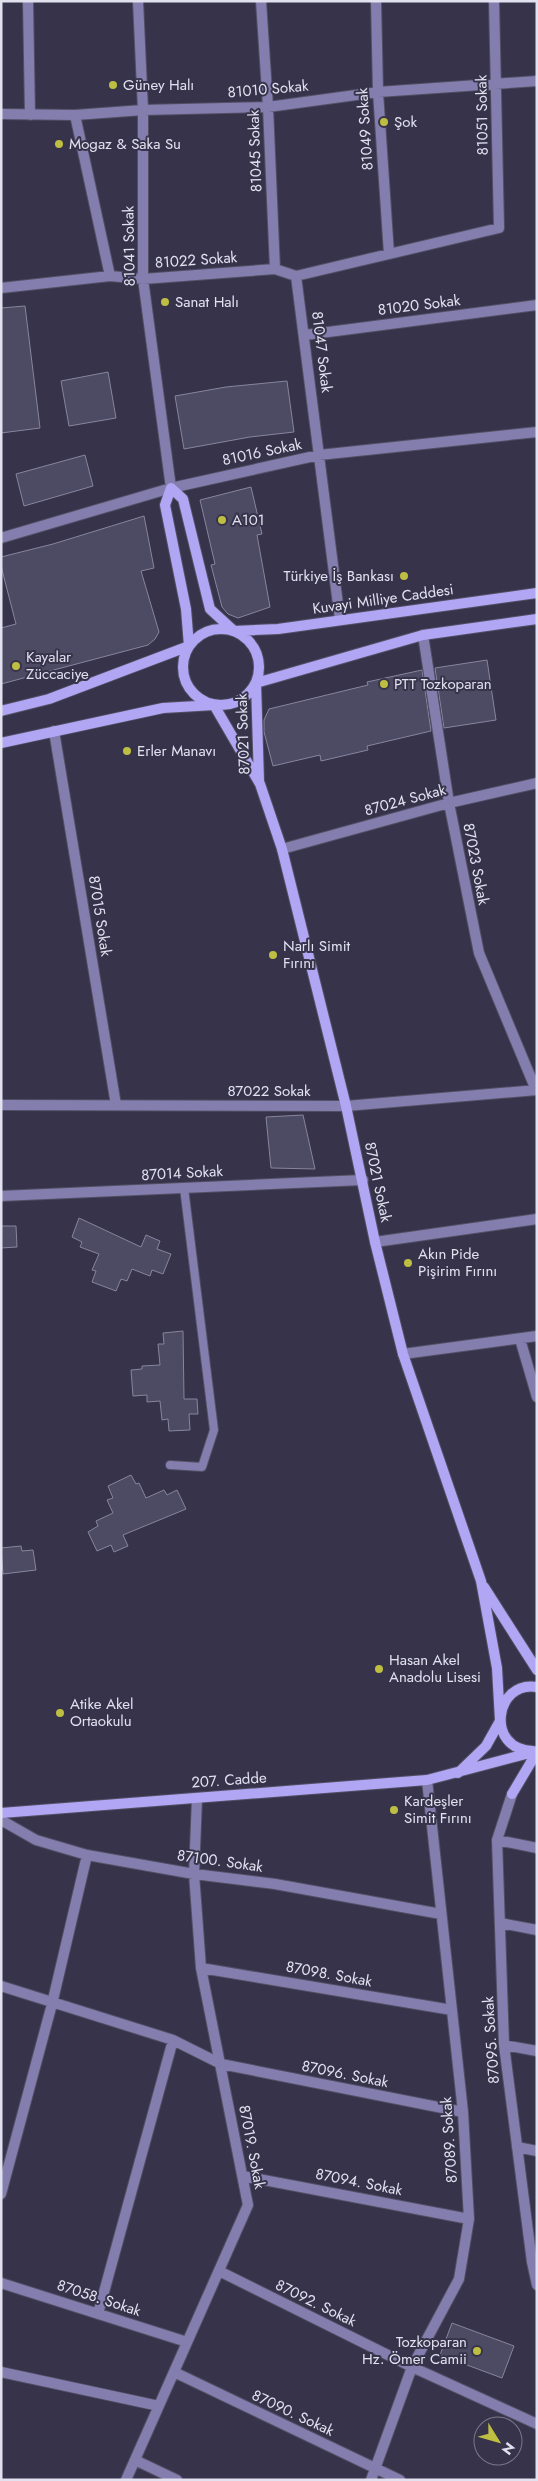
<svg xmlns="http://www.w3.org/2000/svg" width="538" height="2481" viewBox="0 0 538 2481" font-family="Jost,sans-serif">
	<rect width="100%" height="100%" fill="#36334a"/>
	<path fill="#4d4b63" stroke="#87859f" d="M 25,306 L 40,428 L 1,433 L 1,308 Z
		M 108,372 L 116,418 L 69,426 L 61,381 Z
		M 287,381 L 294,432 L 250,437 L 184,449 L 175,396 L 226,387 Z
		M 85,455 L 93,486 L 24,506 L 16,474 Z
		M 251,487 L 262,534 L 257,535 L 270,607 L 238,618 L 228,614 L 222,607 L 211,565 L 215,564 L 200,500 Z
		M 144,516 L 154,568 L 141,571 L 159,632 L 155,639 L 148,645 L 1,684 L 1,628 L 16,624 L 1,566 L 1,557 L 53,544 Z
		M 487,660 L 496,720 L 444,728 L 435,668 Z
		M 422,670 L 431,731 L 367,746 L 368,750 L 321,761 L 320,755 L 273,766 L 264,732 L 264,720 L 269,709 L 368,685 L 367,682 Z
		M 303,1115 L 315,1169 L 271,1168 L 266,1117 Z
		M 79,1218 L 141,1247 L 146,1235 L 160,1241 L 157,1249 L 171,1254 L 163,1274 L 152,1270 L 150,1276 L 132,1269 L 127,1281 L 121,1279 L 116,1291 L 92,1282 L 96,1271 L 92,1270 L 99,1254 L 80,1247 L 82,1242 L 72,1237 Z
		M 1,1226 L 16,1226 L 17,1247 L 1,1248 Z
		M 183,1331 L 184,1399 L 197,1399 L 198,1414 L 189,1414 L 190,1430 L 169,1431 L 168,1419 L 162,1420 L 160,1401 L 147,1402 L 147,1395 L 133,1396 L 131,1370 L 142,1369 L 142,1366 L 160,1365 L 158,1344 L 164,1344 L 163,1333 Z
		M 131,1475 L 136,1484 L 139,1483 L 146,1498 L 164,1490 L 167,1495 L 177,1490 L 186,1509 L 123,1535 L 128,1546 L 114,1552 L 111,1545 L 97,1551 L 88,1532 L 98,1526 L 96,1521 L 113,1513 L 107,1500 L 113,1498 L 108,1486 Z
		M 21,1546 L 22,1551 L 33,1550 L 36,1570 L 3,1574 L 1,1548 Z
		M 452,2323 L 514,2346 L 502,2378 L 440,2355 Z"/>
	<g fill="none" stroke-linecap="round" stroke-linejoin="round">
		<g stroke="#524f65" stroke-width="10">
			<path id="lane" d="M 170,1465 L 202,1467 L 214,1430 L 184,1188"/>
		</g>
		<g stroke="#524f65" stroke-width="12">
			<path id="street" d="M 28,1 L 30,115
				M 138,1 L 143,110 L 143,279 L 171,488
				M 261,1 L 268,107 L 275,269
				M 376,1 L 378,92 L 389,254
				M 1,114 L 75,115 L 143,110 L 268,107 L 378,92 L 537,81
				M 75,115 L 110,276
				M 296,276 L 499,228 L 494,1
				M 1,288 L 110,276 L 143,279 L 275,269 L 296,276 L 340,620
				M 305,335 L 537,305
				M 1,538 L 171,488 L 319,455 L 537,432
				M 423,635 L 449,803 L 479,953 L 536,1090
				M 54,731 L 116,1105
				M 282,849 L 449,803 L 537,783
				M 1,1105 L 346,1106 L 537,1090
				M 1,1196 L 363,1180
				M 375,1242 L 537,1219
				M 520,1339 L 537,1397
				M 403,1354 L 537,1336
				M 512,1794 L 497,1840 L 504,2045 L 532,2262 L 537,2285
				M 1,1820 L 36,1840 L 87,1855 L 194,1874 L 275,1884 L 441,1914
				M 497,1840 L 537,1848
				M 500,1923 L 537,1930
				M 201,1968 L 452,2010
				M 1,1986 L 173,2040 L 221,2064 L 463,2112
				M 504,2045 L 537,2051
				M 517,2147 L 537,2151
				M 243,2176 L 469,2219
				M 1,2194 L 52,2004 L 87,1855
				M 219,2271 L 412,2367 L 537,2424
				M 1,2283 L 187,2342
				M 98,2314 L 173,2040
				M 1,2372 L 159,2406
				M 174,2372 L 400,2480
				M 135,2460 L 177,2480
				M 126,2480 L 248,2205 L 201,1968 L 194,1874 L 197,1798
				M 371,2480 L 412,2367 L 459,2279 L 469,2219 L 463,2112 L 427,1780"/>
		</g>
		<g stroke="#524f65" stroke-width="12">
			<path id="secondary" d="M183 667a38 38 0 1 1 76 0a38 38 0 1 1-76 0Z
				M 1,711 L 49,699 L 189,646 L 186,609 L 165,505 L 171,488 L 183,499 L 210,609 L 234,631 L 278,629 L 537,593
				M 1,743 L 163,708 L 214,705 L 260,784 L 282,849 L 346,1106 L 375,1242 L 403,1354 L 481,1581 L 497,1668 L 500,1721 L 486,1746 L 458,1773
				M 259,781 L 256,683 L 423,635 L 537,619
				M 484,1587 L 537,1670
				M 533,1751 C 485,1750 494,1680 537,1687
				M 512,1794 L 537,1752
				M 1,1813 L 427,1780 L 537,1751"/>
		</g>
		<use href="#lane" stroke="#847eae" stroke-width="8"/>
		<use href="#street" stroke="#847eae" stroke-width="10"/>
		<use href="#secondary" stroke="#b0a6f3" stroke-width="10"/>
	</g>
	<g fill="#bebf42" stroke="#36334a" stroke-width="2">
		<circle cx="113" cy="85" r="5"/>
		<circle cx="384" cy="122" r="5"/>
		<circle cx="59" cy="144" r="5"/>
		<circle cx="165" cy="302" r="5"/>
		<circle cx="222" cy="520" r="5"/>
		<circle cx="404" cy="576" r="5"/>
		<circle cx="16" cy="666" r="5"/>
		<circle cx="384" cy="684" r="5"/>
		<circle cx="127" cy="751" r="5"/>
		<circle cx="273" cy="955" r="5"/>
		<circle cx="408" cy="1263" r="5"/>
		<circle cx="379" cy="1669" r="5"/>
		<circle cx="60" cy="1713" r="5"/>
		<circle cx="394" cy="1810" r="5"/>
		<circle cx="477" cy="2351" r="5"/>
	</g>
	<g text-anchor="middle" stroke-width="4" stroke-linejoin="round" paint-order="stroke">
		<g font-size="15" fill="#e2e1f0" stroke="#36334a" text-anchor="start">
			<text x="123" y="90">Güney Halı</text>
			<text x="394" y="127">Şok</text>
			<text x="69" y="149">Mogaz &amp; Saka Su</text>
			<text x="175" y="307">Sanat Halı</text>
			<text x="232" y="525">A101</text>
			<text x="394" y="581" text-anchor="end">Türkiye İş Bankası</text>
			<text x="26" y="662">Kayalar<tspan x="26" dy="17">Züccaciye</tspan></text>
			<text x="394" y="689">PTT Tozkoparan</text>
			<text x="137" y="756">Erler Manavı</text>
			<text x="283" y="951">Narlı Simit<tspan x="283" dy="17">Fırını</tspan></text>
			<text x="418" y="1259">Akın Pide<tspan x="418" dy="17">Pişirim Fırını</tspan></text>
			<text x="389" y="1665">Hasan Akel<tspan x="389" dy="17">Anadolu Lisesi</tspan></text>
			<text x="70" y="1709">Atike Akel<tspan x="70" dy="17">Ortaokulu</tspan></text>
			<text x="404" y="1806">Kardeşler<tspan x="404" dy="17">Simit Fırını</tspan></text>
			<text x="467" y="2347" text-anchor="end">Tozkoparan<tspan x="467" dy="17">Hz. Ömer Camii</tspan></text>
		</g>
		<g font-size="15" fill="#e2e1f0" stroke="#36334a">
			<text transform="translate(268 89) rotate(-5)" y="5">81010 Sokak</text>
			<text transform="translate(482 115) rotate(-91)" y="5">81051 Sokak</text>
			<text transform="translate(365 129) rotate(-94)" y="5">81049 Sokak</text>
			<text transform="translate(255 151) rotate(-92)" y="5">81045 Sokak</text>
			<text transform="translate(129 246) rotate(-91)" y="5">81041 Sokak</text>
			<text transform="translate(196 260) rotate(-4)" y="5">81022 Sokak</text>
			<text transform="translate(419 305) rotate(-7)" y="5">81020 Sokak</text>
			<text transform="translate(322 352) rotate(83)" y="5">81047 Sokak</text>
			<text transform="translate(262 452) rotate(-12)" y="5">81016 Sokak</text>
			<text transform="translate(383 599) rotate(-8)" y="5">Kuvayi Milliye Caddesi</text>
			<text transform="translate(243 734) rotate(-92)" y="5">87021 Sokak</text>
			<text transform="translate(405 800) rotate(-15)" y="5">87024 Sokak</text>
			<text transform="translate(476 864) rotate(79)" y="5">87023 Sokak</text>
			<text transform="translate(100 916) rotate(81)" y="5">87015 Sokak</text>
			<text x="269" y="1096">87022 Sokak</text>
			<text transform="translate(182 1173) rotate(-3)" y="5">87014 Sokak</text>
			<text transform="translate(378 1182) rotate(78)" y="5">87021 Sokak</text>
			<text transform="translate(229 1780) rotate(-4)" y="5">207. Cadde</text>
			<text transform="translate(220 1861) rotate(8)" y="5">87100. Sokak</text>
			<text transform="translate(329 1974) rotate(10)" y="5">87098. Sokak</text>
			<text transform="translate(491 2040) rotate(-94)" y="5">87095. Sokak</text>
			<text transform="translate(345 2074) rotate(11)" y="5">87096. Sokak</text>
			<text transform="translate(449 2140) rotate(-94)" y="5">87089. Sokak</text>
			<text transform="translate(252 2147) rotate(79)" y="5">87019. Sokak</text>
			<text transform="translate(359 2182) rotate(11)" y="5">87094. Sokak</text>
			<text transform="translate(99 2298) rotate(18)" y="5">87058. Sokak</text>
			<text transform="translate(316 2303) rotate(26)" y="5">87092. Sokak</text>
			<text transform="translate(293 2413) rotate(25)" y="5">87090. Sokak</text>
		</g>
	</g>
	<rect width="538" height="2481" fill="none" stroke="#e2e1f0" stroke-width="5"/>
	<g transform="translate(498 2441) rotate(127)"><circle r="24" fill="#36334a" stroke="#7b798c"/>
	<path d="M0-4L9 19L0 12L-9 19Z" fill="#bebf42"/>
	<text y="-8" font-size="14" font-weight="bold" text-anchor="middle" fill="#e2e1f0">N</text>
	</g>
</svg>
